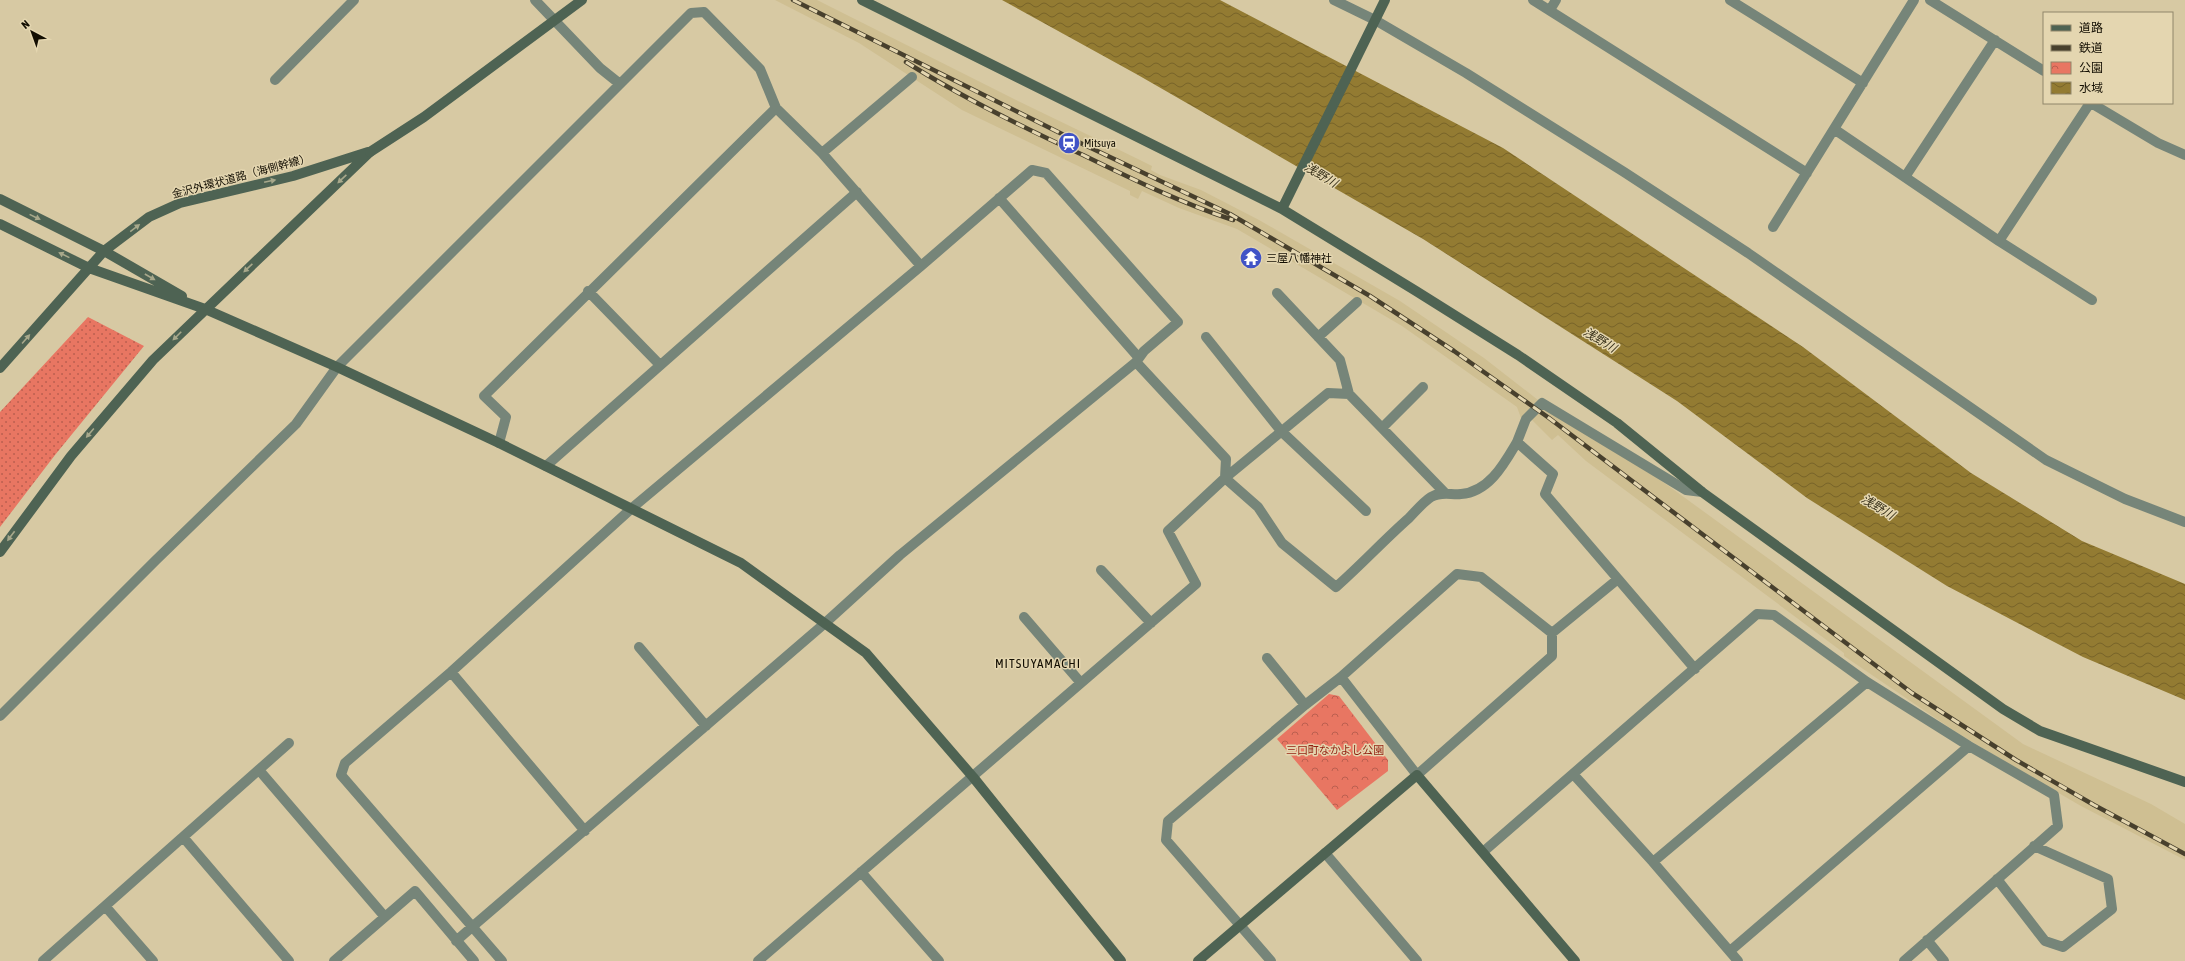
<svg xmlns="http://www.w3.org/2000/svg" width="2185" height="961" viewBox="0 0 2185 961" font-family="'Asap Condensed','Noto Sans JP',sans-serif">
	<defs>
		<pattern id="grass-dots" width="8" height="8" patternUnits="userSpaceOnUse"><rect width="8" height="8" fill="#e87662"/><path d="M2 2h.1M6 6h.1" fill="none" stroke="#bb5f4f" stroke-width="1.8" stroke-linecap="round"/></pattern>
		<pattern id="park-crowns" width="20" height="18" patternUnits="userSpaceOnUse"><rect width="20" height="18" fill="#e87662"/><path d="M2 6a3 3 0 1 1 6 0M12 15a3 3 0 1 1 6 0" fill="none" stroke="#bb5f4f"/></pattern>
		<pattern id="water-waves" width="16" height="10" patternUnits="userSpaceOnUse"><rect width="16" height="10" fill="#937b32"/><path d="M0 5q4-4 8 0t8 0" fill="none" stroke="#776328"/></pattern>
	</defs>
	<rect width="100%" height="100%" fill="#d7c9a3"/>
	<path fill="#cfbf92" d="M 775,0 L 817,0 L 1018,101 L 1140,160 L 1152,166 L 1151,170 L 1160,175 L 1201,190 L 1259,220 L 1400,301 L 1484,358 L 1538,400 L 1536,402 L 1624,455 L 1670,487 L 2023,744 L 2151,804 L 2185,824 L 2185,860 L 2081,806 L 2012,766 L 1956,732 L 1844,656 L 1844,653 L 1586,461 L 1558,435 L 1552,440 L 1525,413 L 1521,418 L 1517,407 L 1402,326 L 1237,229 L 1179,208 L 1142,191 L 1138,199 L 1130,195 L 1130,191 L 962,110 L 859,43 Z"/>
	<path fill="url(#grass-dots)" d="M 88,317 L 144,346 L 55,455 L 0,527 L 0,412 Z"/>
	<path fill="url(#park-crowns)" d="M 1329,694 L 1339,696 L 1388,760 L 1388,771 L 1337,810 L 1277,739 Z"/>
	<path fill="url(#water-waves)" d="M 1002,0 L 1220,0 L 1503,148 L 1803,347 L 1971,473 L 2082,541 L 2185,584 L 2185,700 L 2083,657 L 1947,586 L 1807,498 L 1677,401 L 1423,239 L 1138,75 Z"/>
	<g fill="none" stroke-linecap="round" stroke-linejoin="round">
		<path stroke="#768579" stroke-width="10" d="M 535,0 L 600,68 L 620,84
			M 1334,0 L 1375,20 L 1466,73 L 1624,172 L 1748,253 L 2046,460 L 2125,499 L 2185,522
			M 1533,0 L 1807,173
			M 1730,0 L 1863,83
			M 1930,0 L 2044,71
			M 1550,10 L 1556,0
			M 275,80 L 354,0
			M 2091,103 L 2158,143 L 2185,155
			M 1834,129 L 1999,241 L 2092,300
			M 822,153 L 912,77
			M 1905,177 L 1995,40
			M 999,198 L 1139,358
			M 1773,227 L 1914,0
			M 1999,241 L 2090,103
			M 588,291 L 660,365
			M 1277,293 L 1340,360 L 1349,394
			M 1206,337 L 1281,431 L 1366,511
			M 1318,337 L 1357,302
			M 1136,362 L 1226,459 L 1225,478
			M 1382,428 L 1423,387
			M 1517,442 L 1526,419 L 1542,403 L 1686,490 L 1702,492
			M 499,443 L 506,417 L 484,396 L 776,108
			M 546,466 L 857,192
			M 1225,478 L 1258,507 L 1282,543 L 1336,587 C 1361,565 1384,540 1409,518 C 1416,511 1423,502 1431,497 C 1441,491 1451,495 1461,494 C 1489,492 1504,464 1517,442 L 1553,474 L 1545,494 L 1618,579
			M 1101,570 L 1151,623
			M 1024,617 L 1081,683
			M 1552,633 L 1618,579 L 1695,669
			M 639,647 L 706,726
			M 1267,658 L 1305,705
			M 451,672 L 585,831
			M 0,716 L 156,560 L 296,424 L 337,367 L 691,13 L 704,12 L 760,69 L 776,108 L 822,153 L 921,266
			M 259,770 L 385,917
			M 1574,775 L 1653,862 L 1738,961
			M 183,837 L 289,961
			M 1483,852 L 1757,614 L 1774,615 L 1867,682 L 1969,746 L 2054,795 L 2058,826 L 1904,961
			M 1325,853 L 1417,961
			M 1653,862 L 1867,682
			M 861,872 L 939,961
			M 1997,879 L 2045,941 L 2063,947 L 2112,909 L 2108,879 L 2034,846
			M 105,906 L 153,961
			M 1927,940 L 1944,961
			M 456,941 L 472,927 L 824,624 L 900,555 L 1136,362 L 1144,351 L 1178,322 L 1046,173 L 1032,170 L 921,266 L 632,508 L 451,672 L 345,763 L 341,775 L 502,961
			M 1730,951 L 1969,746
			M 43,961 L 289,743
			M 334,961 L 415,891 L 474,961
			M 758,961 L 1196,584 L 1168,531 L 1225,478 L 1328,393 L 1349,394 L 1445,493
			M 1271,961 L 1166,840 L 1168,821 L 1305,705 L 1341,677 L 1457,574 L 1481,577 L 1552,633 L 1552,656 L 1417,775 L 1341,677"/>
		<path stroke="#4e6353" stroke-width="10" d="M 862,0 L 1282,209 L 1416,291 L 1518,355 L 1617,423 L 1702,492 L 2003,709 L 2040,731 L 2185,782
			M 0,199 L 104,251 L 182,296
			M 1282,209 L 1385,0
			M 0,224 L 89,268 L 205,309 L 337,367 L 499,443 L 741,563 L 866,653 L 973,777 L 1121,961
			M 0,368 L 104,251 L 149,217 L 180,203 L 293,176 L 368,152
			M 0,552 L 71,456 L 153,360 L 370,152
			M 1198,961 L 1417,775 L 1575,961"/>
		<g stroke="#48402d" stroke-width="4.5">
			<path id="rail" d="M 793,0 L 1072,139 L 1230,214 L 1370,296 L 1454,351 L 1549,418 L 1912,693 L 2016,760 L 2094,805 L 2185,854
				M 906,62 C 963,98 1022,127 1083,155 C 1132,179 1181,203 1233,220"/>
		</g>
		<use href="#rail" stroke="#e4d6b0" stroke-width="3" stroke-dasharray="9" stroke-linecap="butt"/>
		<path stroke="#4e6353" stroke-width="10" d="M 370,152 L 424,117 L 582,0"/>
	</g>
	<defs><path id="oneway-solid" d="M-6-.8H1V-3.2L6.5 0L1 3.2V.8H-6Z"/></defs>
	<g fill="#a8a88b">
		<use href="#oneway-solid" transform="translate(342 179) rotate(137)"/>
		<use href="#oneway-solid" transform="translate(270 181) rotate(-12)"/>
		<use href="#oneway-solid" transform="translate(35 217) rotate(26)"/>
		<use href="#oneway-solid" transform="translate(135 228) rotate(-37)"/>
		<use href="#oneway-solid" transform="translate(64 255) rotate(-154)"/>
		<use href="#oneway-solid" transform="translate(248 268) rotate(137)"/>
		<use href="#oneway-solid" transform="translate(150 277) rotate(30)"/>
		<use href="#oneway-solid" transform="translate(177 336) rotate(135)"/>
		<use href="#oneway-solid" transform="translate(26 339) rotate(-49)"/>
		<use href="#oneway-solid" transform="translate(90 433) rotate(130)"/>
		<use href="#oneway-solid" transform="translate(11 536) rotate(127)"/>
	</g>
	<defs>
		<g id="station-disc" transform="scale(1.15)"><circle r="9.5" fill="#4053c6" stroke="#e4d6b0"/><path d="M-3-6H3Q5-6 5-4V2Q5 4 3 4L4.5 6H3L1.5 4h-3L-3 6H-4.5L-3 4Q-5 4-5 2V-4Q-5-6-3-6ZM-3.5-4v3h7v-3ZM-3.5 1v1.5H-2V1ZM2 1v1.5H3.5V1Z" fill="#fff"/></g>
		<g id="temple-disc" transform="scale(1.15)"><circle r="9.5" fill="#4053c6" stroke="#e4d6b0"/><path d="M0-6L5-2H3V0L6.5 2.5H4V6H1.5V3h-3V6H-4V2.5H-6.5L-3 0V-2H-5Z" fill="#fff"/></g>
	</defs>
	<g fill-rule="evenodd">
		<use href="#station-disc" x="1069" y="143"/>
		<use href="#temple-disc" x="1251" y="258"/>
	</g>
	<g text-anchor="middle" stroke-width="3" stroke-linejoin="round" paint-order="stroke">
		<g font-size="11" fill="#130e02" stroke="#e4d6b0" text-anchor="start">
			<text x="1084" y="147">Mitsuya</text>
			<text x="1266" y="262">三屋八幡神社</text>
		</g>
		<g font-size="11" fill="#130e02" stroke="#e4d6b0">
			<text transform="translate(241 176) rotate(-15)" y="4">金沢外環状道路（海側幹線）</text>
		</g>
		<g font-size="11" fill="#911f0f" stroke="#e4d6b0">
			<text x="1335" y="754">三口町なかよし公園</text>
		</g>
		<g font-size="12" font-style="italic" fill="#352e17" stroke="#e4d6b0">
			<text transform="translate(1321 175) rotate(31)" y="4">浅野川</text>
			<text transform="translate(1600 340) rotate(31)" y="4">浅野川</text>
			<text transform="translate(1878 507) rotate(31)" y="4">浅野川</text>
		</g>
		<g font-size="13" letter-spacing="1" fill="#130e02" stroke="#e4d6b0">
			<text x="1038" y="668">MITSUYAMACHI</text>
		</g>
	</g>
	<rect x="2043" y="12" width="130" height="92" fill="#e4d6b0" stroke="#90866a"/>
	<rect x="2051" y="25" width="20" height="6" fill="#4e6353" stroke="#90866a"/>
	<text x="2079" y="32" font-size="12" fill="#130e02">道路</text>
	<rect x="2051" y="45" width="20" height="6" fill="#48402d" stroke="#90866a"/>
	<text x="2079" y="52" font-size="12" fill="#130e02">鉄道</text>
	<rect x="2051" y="62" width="20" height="12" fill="url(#park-crowns)" stroke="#90866a"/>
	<text x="2079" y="72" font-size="12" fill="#130e02">公園</text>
	<rect x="2051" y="82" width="20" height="12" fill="url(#water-waves)" stroke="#90866a"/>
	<text x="2079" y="92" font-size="12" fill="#130e02">水域</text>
	<g transform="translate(32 32) rotate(319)" stroke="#e4d6b0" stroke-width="3" paint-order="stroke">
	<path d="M0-3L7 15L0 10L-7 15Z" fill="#130e02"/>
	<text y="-6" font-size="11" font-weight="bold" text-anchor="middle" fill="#130e02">N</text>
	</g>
</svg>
